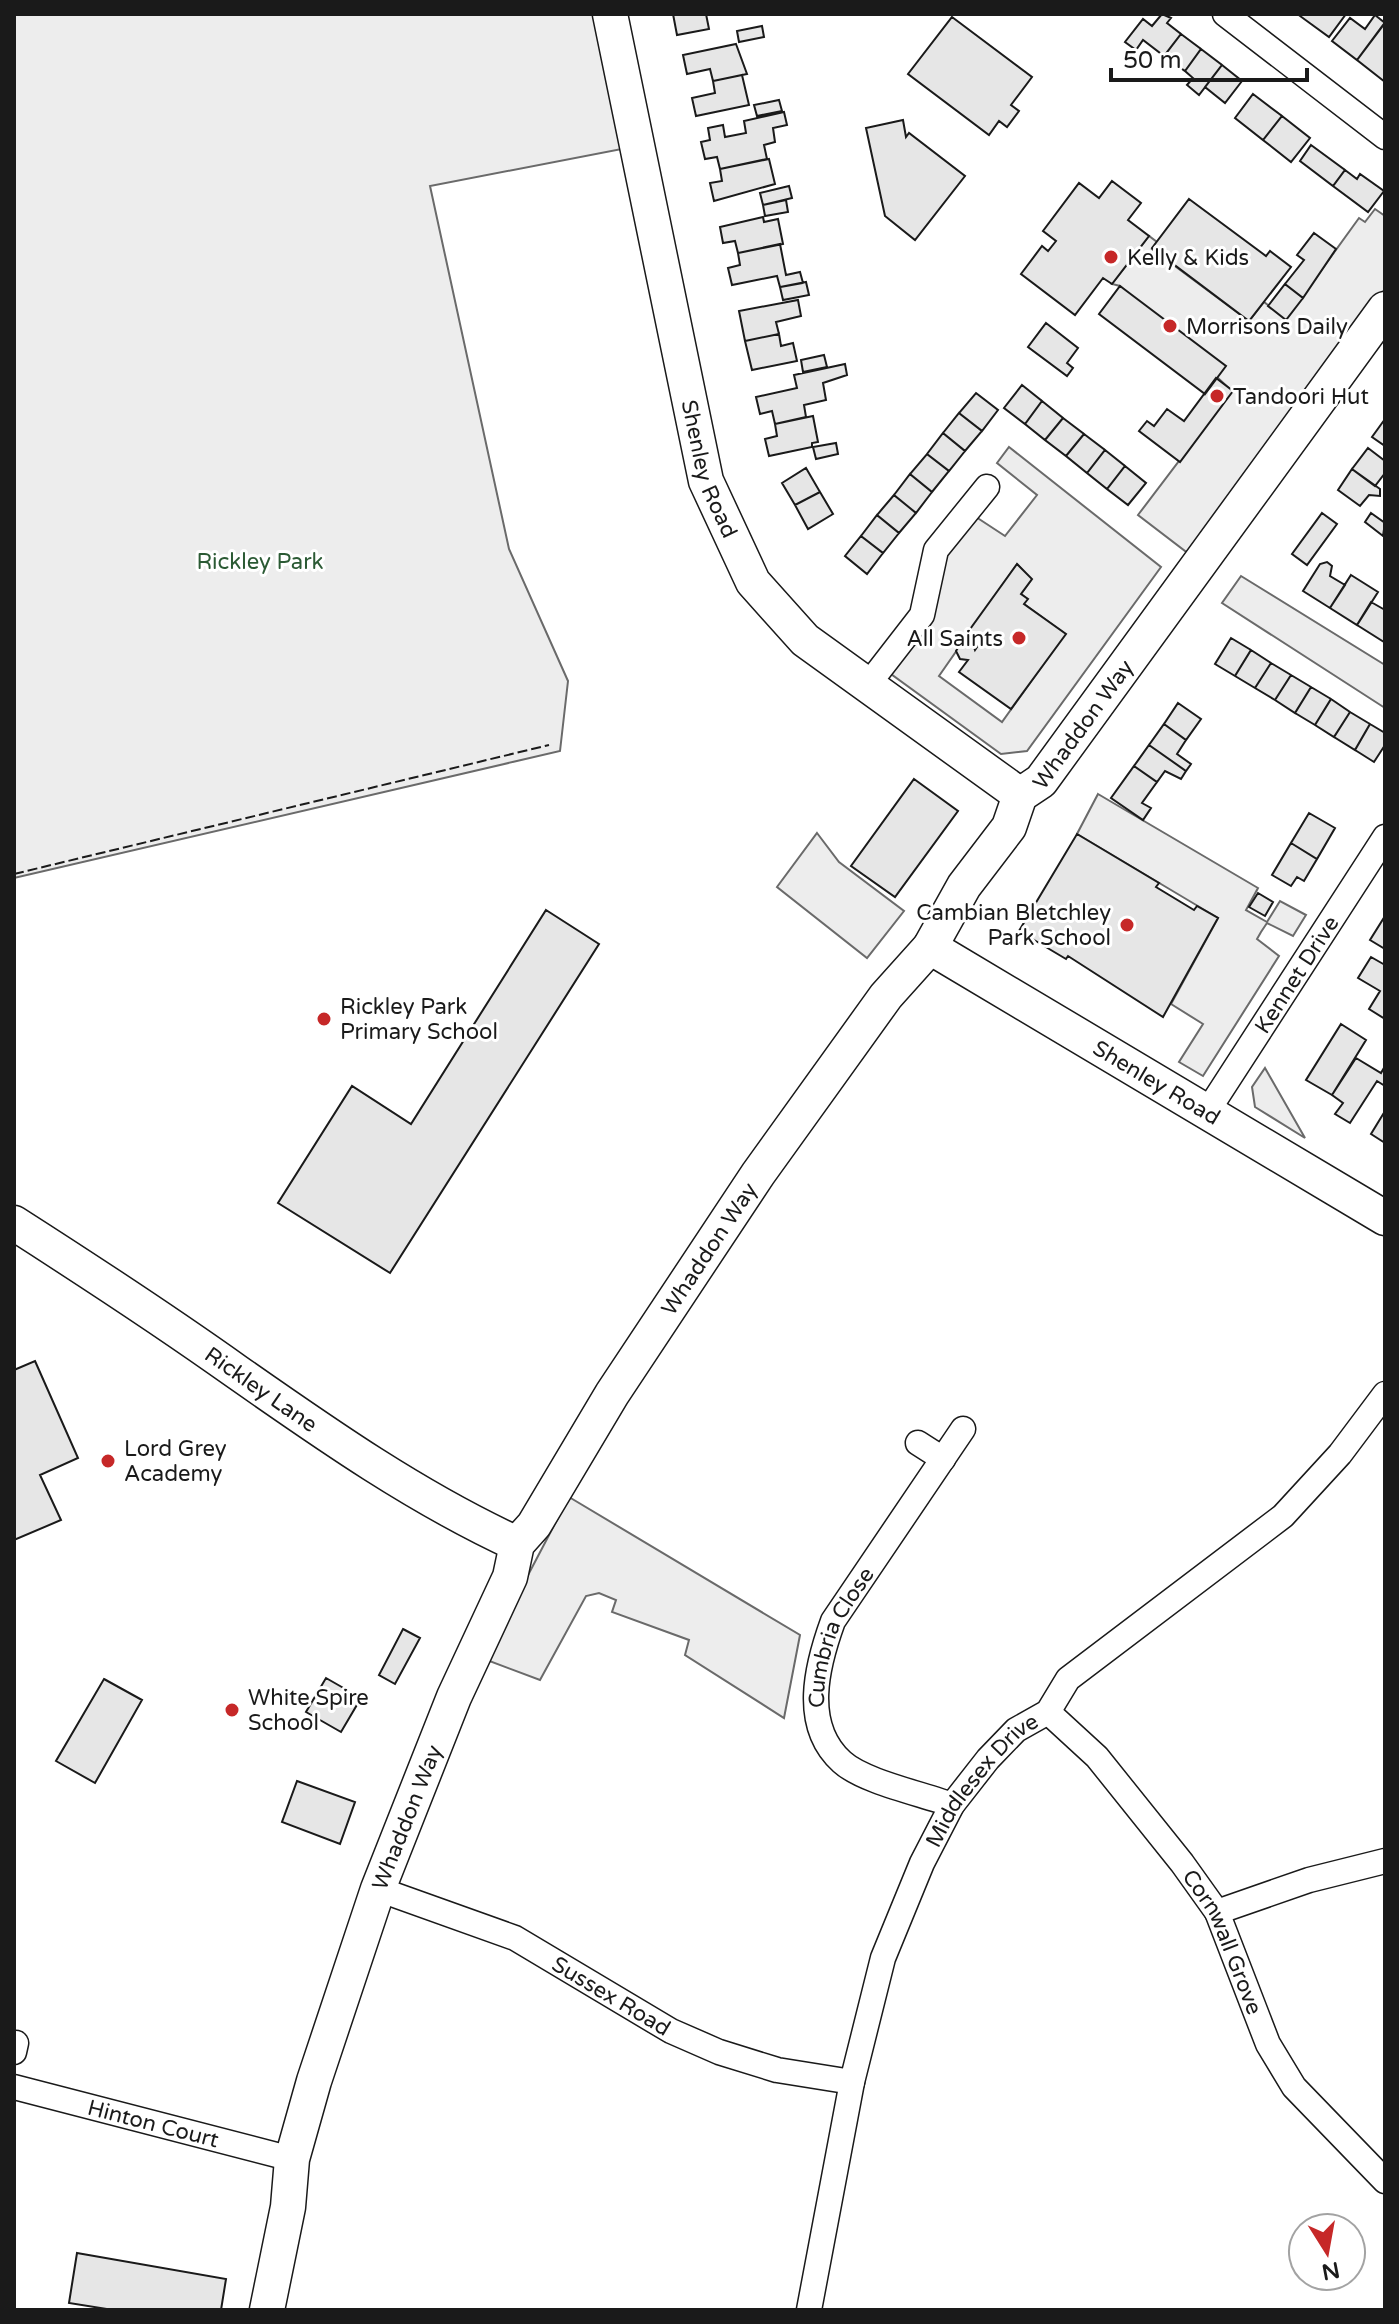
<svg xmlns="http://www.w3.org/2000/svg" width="1399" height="2324" viewBox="0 0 1399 2324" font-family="'Varela Round',sans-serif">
	<rect width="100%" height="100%" fill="#fff"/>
	<path fill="#ededed" stroke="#6a6a6a" stroke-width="2" fill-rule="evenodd" d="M 14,14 L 601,14 L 627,148 L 430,186 L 509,549 L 568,681 L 560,751 L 14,878 Z
		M 1375,209 L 1385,216 L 1385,289 L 1189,554 L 1138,515 L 1232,391 L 1120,286 L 1112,284 L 1149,236 L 1157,242 L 1152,249 L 1249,321 L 1264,302 L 1286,319 L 1359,218 L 1365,222 Z
		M 1009,447 L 1161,567 L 1027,751 L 1001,754 L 891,674 L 893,664 L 945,552 L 976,517 L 1005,536 L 1037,495 L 997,463 ZM 1017,564 L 1031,580 L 1021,594 L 1027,599 L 1024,604 L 1065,634 L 1002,722 L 939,676 Z
		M 1241,576 L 1385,665 L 1385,708 L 1222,603 Z
		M 1098,794 L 1258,888 L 1246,910 L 1267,922 L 1280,901 L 1306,915 L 1293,936 L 1267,923 L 1261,932 L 1257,939 L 1279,956 L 1203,1076 L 1179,1062 L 1203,1024 L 1171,1004 L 1218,918 L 1077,834 Z
		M 817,833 L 839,862 L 904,911 L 867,958 L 777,887 Z
		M 1265,1068 L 1305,1138 L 1255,1107 L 1252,1087 Z
		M 569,1497 L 800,1635 L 784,1718 L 685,1655 L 689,1640 L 612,1612 L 616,1600 L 599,1593 L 586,1596 L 540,1680 L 484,1659 Z"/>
	<path fill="#e6e6e6" stroke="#1a1a1a" stroke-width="2" d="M 673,14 L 706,14 L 709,29 L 677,35 Z
		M 1162,14 L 1171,18 L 1167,23 L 1181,34 L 1164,56 L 1143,40 L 1136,50 L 1125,42 L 1143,19 L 1152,26 Z
		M 1302,14 L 1346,14 L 1329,37 L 1300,16 Z
		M 1375,15 L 1385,23 L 1357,60 L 1332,41 L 1350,18 L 1365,29 Z
		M 952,17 L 1032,77 L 1011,105 L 1019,111 L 1007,127 L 999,121 L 989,135 L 908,74 Z
		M 1383,25 L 1385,26 L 1385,82 L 1357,60 Z
		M 762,26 L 764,37 L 739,42 L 737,31 Z
		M 1181,34 L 1201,49 L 1185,71 L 1164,56 Z
		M 736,44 L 747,74 L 713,81 L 710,69 L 687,74 L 683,55 Z
		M 1201,49 L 1222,65 L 1199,95 L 1187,85 L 1193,78 L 1185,71 Z
		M 1222,65 L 1242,81 L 1225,103 L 1205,87 Z
		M 742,75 L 749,105 L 696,116 L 692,98 L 715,93 L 713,81 Z
		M 1253,94 L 1282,116 L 1263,140 L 1235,118 Z
		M 779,100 L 782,111 L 757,116 L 754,105 Z
		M 784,112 L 787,125 L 773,128 L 775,142 L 764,145 L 767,159 L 720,169 L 717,157 L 705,159 L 701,142 L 710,140 L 708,128 L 723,125 L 725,137 L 746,133 L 744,121 Z
		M 1282,116 L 1310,138 L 1291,162 L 1263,140 Z
		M 903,120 L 906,137 L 909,133 L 965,176 L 915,240 L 885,216 L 866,128 Z
		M 1311,145 L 1345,170 L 1333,186 L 1300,161 Z
		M 769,159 L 775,184 L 714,201 L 710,183 L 722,181 L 720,169 Z
		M 1345,170 L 1357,179 L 1360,174 L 1384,191 L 1368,212 L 1333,186 Z
		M 1112,181 L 1141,203 L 1128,220 L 1149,236 L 1112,284 L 1103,278 L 1075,315 L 1021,274 L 1042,246 L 1048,251 L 1056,241 L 1043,231 L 1079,183 L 1099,198 Z
		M 789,186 L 792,198 L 763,205 L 760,193 Z
		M 1189,199 L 1266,256 L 1270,251 L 1291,267 L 1249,321 L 1152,248 Z
		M 786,200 L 788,212 L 765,216 L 763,205 Z
		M 763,217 L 764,222 L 778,219 L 783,244 L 738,253 L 735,241 L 723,243 L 720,227 Z
		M 1314,233 L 1336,249 L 1303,298 L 1285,284 L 1304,260 L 1297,255 Z
		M 780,244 L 786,275 L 800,272 L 803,283 L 780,287 L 777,276 L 732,285 L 728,268 L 740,265 L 738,253 Z
		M 806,282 L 809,295 L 783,300 L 780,287 Z
		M 1285,284 L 1303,298 L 1286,320 L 1268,306 Z
		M 1120,286 L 1226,366 L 1205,394 L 1099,314 Z
		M 798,300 L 801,316 L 776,322 L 779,334 L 745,341 L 739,311 Z
		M 1046,323 L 1078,348 L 1067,363 L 1073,368 L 1067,376 L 1028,347 Z
		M 779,334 L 781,346 L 793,343 L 797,361 L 752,370 L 745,341 Z
		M 824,355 L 827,367 L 803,372 L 801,360 Z
		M 845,364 L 847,375 L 823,383 L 826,400 L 804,405 L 806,417 L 775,424 L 772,411 L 760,414 L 756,397 L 797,388 L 794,375 Z
		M 1216,378 L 1233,391 L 1180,462 L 1139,431 L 1147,421 L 1154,426 L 1167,409 L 1184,421 Z
		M 1022,385 L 1042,401 L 1025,424 L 1004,408 Z
		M 976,393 L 998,410 L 982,431 L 959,413 Z
		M 1042,401 L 1063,418 L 1045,440 L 1025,424 Z
		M 959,413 L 982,431 L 965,451 L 943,433 Z
		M 813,416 L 818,442 L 812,443 L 812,447 L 769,456 L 765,439 L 777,436 L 775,424 Z
		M 1063,418 L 1084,434 L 1066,456 L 1045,440 Z
		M 1385,419 L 1385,446 L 1372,437 Z
		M 943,433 L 965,451 L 949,471 L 927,454 Z
		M 1084,434 L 1105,450 L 1087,473 L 1066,456 Z
		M 836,443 L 838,454 L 816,459 L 813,447 Z
		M 1368,448 L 1385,461 L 1385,473 L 1375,486 L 1352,469 Z
		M 1105,450 L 1125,466 L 1107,489 L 1087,473 Z
		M 927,454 L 949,471 L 932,492 L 910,474 Z
		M 1125,466 L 1146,483 L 1128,505 L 1107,489 Z
		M 806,468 L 820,492 L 795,505 L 782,483 Z
		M 1352,469 L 1380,489 L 1380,496 L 1369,495 L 1360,506 L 1338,490 Z
		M 910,474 L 932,492 L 916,513 L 894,495 Z
		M 820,492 L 833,514 L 808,529 L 795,505 Z
		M 894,495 L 916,513 L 899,533 L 877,515 Z
		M 1322,513 L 1337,524 L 1307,565 L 1292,554 Z
		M 1371,513 L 1385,523 L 1383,536 L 1365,522 Z
		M 877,515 L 899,533 L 883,553 L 861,536 Z
		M 861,536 L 883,553 L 867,574 L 845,556 Z
		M 1327,562 L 1332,566 L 1330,576 L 1345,585 L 1330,608 L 1303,591 L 1320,564 Z
		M 1017,564 L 1032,579 L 1021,594 L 1028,599 L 1024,604 L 1066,634 L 1011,709 L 959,672 L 968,660 L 960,659 L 956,651 L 962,641 L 972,642 L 975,650 L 981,641 L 968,632 Z
		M 1351,575 L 1378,592 L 1357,625 L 1330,608 Z
		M 1371,602 L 1385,610 L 1384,642 L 1357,625 Z
		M 1231,638 L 1251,650 L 1235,676 L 1215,664 Z
		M 1251,650 L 1271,663 L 1255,688 L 1235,676 Z
		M 1271,663 L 1291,675 L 1275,700 L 1255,688 Z
		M 1291,675 L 1311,687 L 1295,713 L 1275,700 Z
		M 1311,687 L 1331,699 L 1315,725 L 1295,713 Z
		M 1331,699 L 1350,712 L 1334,737 L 1315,725 Z
		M 1178,703 L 1201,719 L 1186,740 L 1164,724 Z
		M 1350,712 L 1370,724 L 1355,750 L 1334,737 Z
		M 1164,724 L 1186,740 L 1177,754 L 1191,764 L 1186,771 L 1149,745 Z
		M 1370,724 L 1385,733 L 1385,745 L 1374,762 L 1355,750 Z
		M 1149,745 L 1186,771 L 1181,779 L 1165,771 L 1157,782 L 1134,766 Z
		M 1134,766 L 1157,782 L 1142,803 L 1151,808 L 1143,820 L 1111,798 Z
		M 914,779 L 958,811 L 895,897 L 851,866 Z
		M 1309,813 L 1335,828 L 1317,859 L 1291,843 Z
		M 1077,834 L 1159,883 L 1156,887 L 1194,910 L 1197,906 L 1218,918 L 1163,1017 L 1068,956 L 1066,959 L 1019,931 Z
		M 1291,843 L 1317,859 L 1304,881 L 1297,877 L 1291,886 L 1272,875 Z
		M 1258,893 L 1273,902 L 1265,916 L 1249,907 Z
		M 546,910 L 599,944 L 390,1273 L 278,1203 L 352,1086 L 411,1124 Z
		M 1385,916 L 1385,949 L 1370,940 Z
		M 1371,957 L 1385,965 L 1385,1019 L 1369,1009 L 1380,991 L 1358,978 Z
		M 1341,1024 L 1366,1040 L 1332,1095 L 1306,1080 Z
		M 1356,1058 L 1381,1073 L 1385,1066 L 1385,1086 L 1377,1081 L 1350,1123 L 1335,1114 L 1343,1103 L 1332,1095 Z
		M 1385,1111 L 1385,1143 L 1371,1134 Z
		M 35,1361 L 78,1458 L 40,1475 L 61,1520 L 14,1540 L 14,1370 Z
		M 403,1629 L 420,1638 L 395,1684 L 379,1675 Z
		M 326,1678 L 361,1698 L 341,1732 L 306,1712 Z
		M 104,1679 L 142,1700 L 95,1783 L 56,1761 Z
		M 297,1781 L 355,1802 L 340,1844 L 282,1822 Z
		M 77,2253 L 226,2279 L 221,2310 L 113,2310 L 69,2303 Z"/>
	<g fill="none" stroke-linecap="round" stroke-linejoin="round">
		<g stroke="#1a1a1a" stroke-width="27">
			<g id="street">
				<path d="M 1225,14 L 1385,137"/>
				<path d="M 867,686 L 922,615 L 936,550 L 987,487"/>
				<path id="s1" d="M 1207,1112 L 1385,837"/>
				<path d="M 918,1443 L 943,1459"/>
				<path id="s2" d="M 1048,1712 L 1097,1757 L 1182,1863 L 1217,1912 L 1268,2044 L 1294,2087 L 1385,2181"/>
				<path id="s3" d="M 952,1805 C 923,1794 864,1782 842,1762 C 801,1725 817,1665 833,1621 L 963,1429"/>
				<path id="s4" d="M 378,1889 L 515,1938 L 671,2031 L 719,2052 L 777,2070 L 852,2082"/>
				<path d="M 1217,1912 L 1309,1880 L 1385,1861"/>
				<path d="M 14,2052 L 16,2043"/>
				<path id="s5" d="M 14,2087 L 292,2159"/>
				<path id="s6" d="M 809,2310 L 852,2082 L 883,1958 L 922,1863 L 952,1805 L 988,1759 L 1016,1730 L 1048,1712 L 1068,1679 L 1283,1516 L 1340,1454 L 1385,1394"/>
			</g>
		</g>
		<g stroke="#1a1a1a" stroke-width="37">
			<g id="secondary">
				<path id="s7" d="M 610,14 L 706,481 L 753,582 L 805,640 L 1020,795"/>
				<path id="s8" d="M 930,947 L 1385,1218"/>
				<path id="s9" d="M 14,1223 C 89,1271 164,1320 237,1372 C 327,1435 417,1498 517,1544"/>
				<path id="s10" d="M 267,2310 L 288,2207 L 292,2159 L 314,2081 L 378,1889 L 454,1697 L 510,1577 L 517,1544 L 534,1525 L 612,1394 L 758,1174 L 886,996 L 930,947 L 964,886 L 1009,827 L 1020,795 L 1041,781 L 1385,309"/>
			</g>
		</g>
		<use href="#street" stroke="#fff" stroke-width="24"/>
		<use href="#secondary" stroke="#fff" stroke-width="34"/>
		<path stroke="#1a1a1a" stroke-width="2" stroke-dasharray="10 4" stroke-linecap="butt" d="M 14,874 L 549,745"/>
	</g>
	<g fill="#c62828" stroke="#fff" stroke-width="3">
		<circle cx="1111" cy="257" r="8"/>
		<circle cx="1170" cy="326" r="8"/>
		<circle cx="1217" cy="396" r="8"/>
		<circle cx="1019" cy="638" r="8"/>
		<circle cx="1127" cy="925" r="8"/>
		<circle cx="324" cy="1019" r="8"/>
		<circle cx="108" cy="1461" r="8"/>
		<circle cx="232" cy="1710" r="8"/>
	</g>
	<g text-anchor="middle" stroke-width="6" stroke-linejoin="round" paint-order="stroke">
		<g font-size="22" fill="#1a1a1a" stroke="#fff" text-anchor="start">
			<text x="1127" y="265">Kelly &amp; Kids</text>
			<text x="1186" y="334">Morrisons Daily</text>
			<text x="1233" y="404">Tandoori Hut</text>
			<text x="1003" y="646" text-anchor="end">All Saints</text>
			<text x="1111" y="920" text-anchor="end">Cambian Bletchley<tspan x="1111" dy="25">Park School</tspan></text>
			<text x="340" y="1014">Rickley Park<tspan x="340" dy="25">Primary School</tspan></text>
			<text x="124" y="1456">Lord Grey<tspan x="124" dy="25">Academy</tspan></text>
			<text x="248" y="1705">White Spire<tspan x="248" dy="25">School</tspan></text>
		</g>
		<g font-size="22" fill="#1a1a1a" stroke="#fff">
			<text dy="8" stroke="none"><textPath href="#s7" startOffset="466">Shenley Road</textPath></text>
			<text dy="8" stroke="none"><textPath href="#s10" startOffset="1810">Whaddon Way</textPath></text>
			<text dy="8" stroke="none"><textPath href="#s1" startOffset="164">Kennet Drive</textPath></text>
			<text dy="8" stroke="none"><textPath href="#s8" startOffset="264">Shenley Road</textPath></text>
			<text dy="8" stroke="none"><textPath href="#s10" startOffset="1162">Whaddon Way</textPath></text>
			<text dy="8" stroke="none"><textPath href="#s9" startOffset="298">Rickley Lane</textPath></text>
			<text dy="8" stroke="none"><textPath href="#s3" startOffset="256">Cumbria Close</textPath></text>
			<text dy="8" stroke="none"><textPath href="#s6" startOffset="566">Middlesex Drive</textPath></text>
			<text dy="8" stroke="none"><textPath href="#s10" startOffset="514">Whaddon Way</textPath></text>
			<text dy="8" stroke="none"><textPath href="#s2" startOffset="292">Cornwall Grove</textPath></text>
			<text dy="8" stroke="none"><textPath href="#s4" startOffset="258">Sussex Road</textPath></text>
			<text dy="8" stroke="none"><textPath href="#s5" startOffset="144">Hinton Court</textPath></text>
		</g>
		<g font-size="22" fill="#2b5a34" stroke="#fff">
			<text x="260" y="569">Rickley Park</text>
		</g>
	</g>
	<rect width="1399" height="2324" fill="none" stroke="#1a1a1a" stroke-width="32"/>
	<g transform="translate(1327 2252) rotate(169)"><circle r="38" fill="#ffffff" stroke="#a3a3a3" stroke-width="2"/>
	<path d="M0-6L14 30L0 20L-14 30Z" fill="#c62828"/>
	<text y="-12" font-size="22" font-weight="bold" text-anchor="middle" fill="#1a1a1a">N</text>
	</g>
	<path d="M1111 68v12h196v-12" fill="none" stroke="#1a1a1a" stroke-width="4"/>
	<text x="1123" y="68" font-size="24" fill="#1a1a1a" stroke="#ffffff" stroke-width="6" paint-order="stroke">50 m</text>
</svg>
